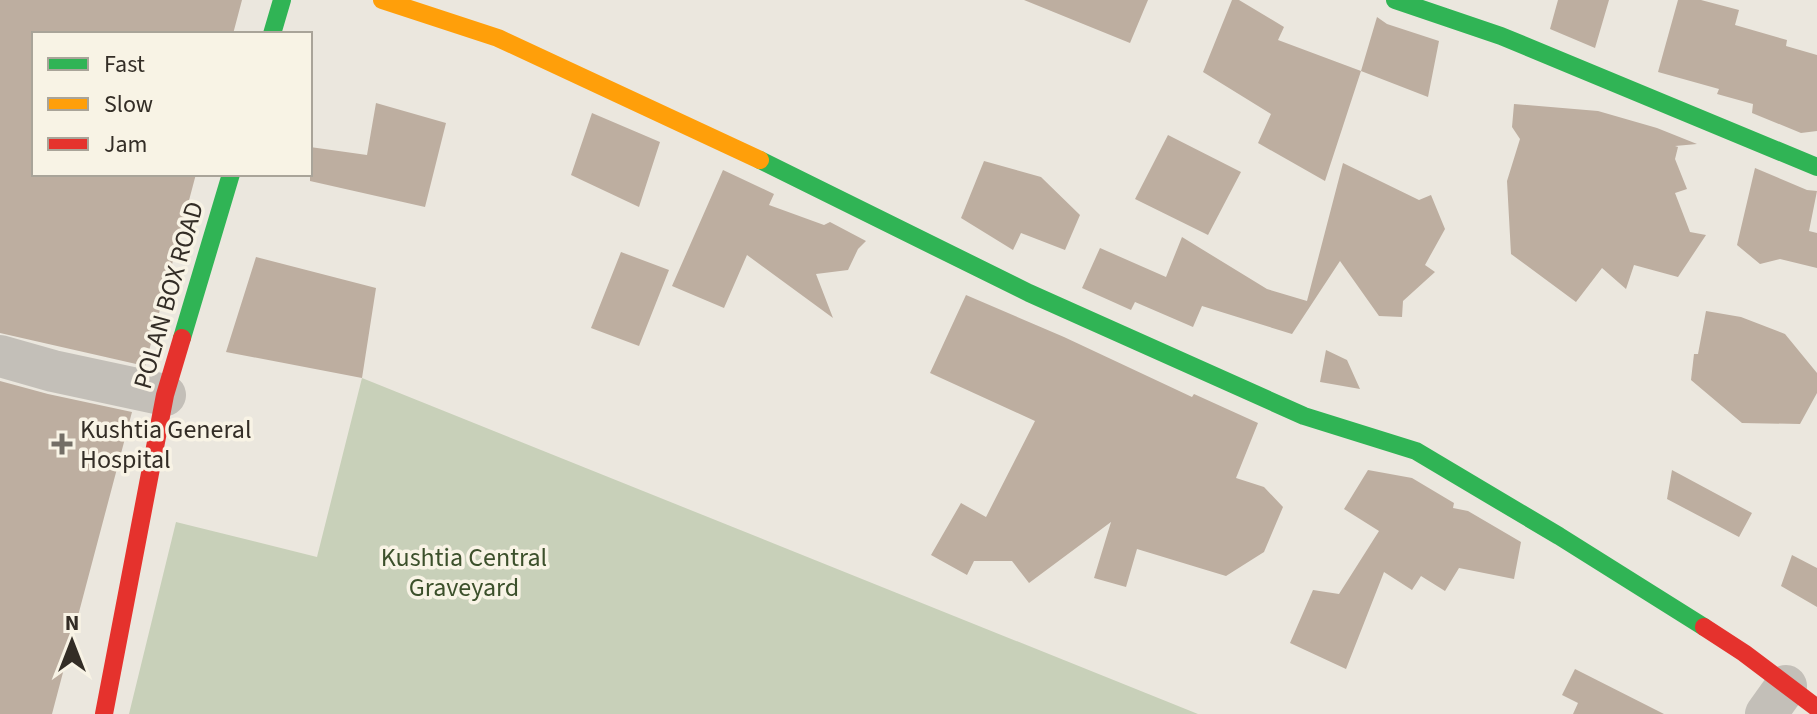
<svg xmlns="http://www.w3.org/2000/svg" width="1817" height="714" viewBox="0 0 1817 714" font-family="'Source Sans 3',sans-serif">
	<rect width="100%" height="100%" fill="#ebe7de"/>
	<path fill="#c8d0b9" d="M 362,378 L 1198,714 L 129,714 L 176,522 L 317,557 Z"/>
	<path fill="#bdaea0" d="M 0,0 L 242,0 L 233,34 L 34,34 L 34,174 L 196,174 L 145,366 L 0,333 Z
		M 1024,0 L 1148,0 L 1130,43 Z
		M 1232,0 L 1239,0 L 1284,27 L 1278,40 L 1361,71 L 1325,181 L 1258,143 L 1271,114 L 1203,72 Z
		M 1558,0 L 1609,0 L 1595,48 L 1550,29 Z
		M 1678,0 L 1701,0 L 1739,10 L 1735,25 L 1787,40 L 1786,46 L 1817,55 L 1817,131 L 1801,133 L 1752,113 L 1753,104 L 1717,94 L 1719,89 L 1658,72 Z
		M 1377,17 L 1387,24 L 1439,41 L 1428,97 L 1361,71 Z
		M 376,103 L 446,123 L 425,207 L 310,181 L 310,147 L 367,155 Z
		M 1514,104 L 1598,111 L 1657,128 L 1697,144 L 1675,146 L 1678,147 L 1675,159 L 1687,189 L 1675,193 L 1690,232 L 1706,235 L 1678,277 L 1634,265 L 1626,289 L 1602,268 L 1576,302 L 1511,254 L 1507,181 L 1520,139 L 1512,127 Z
		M 592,113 L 660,142 L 639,207 L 571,175 Z
		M 1168,135 L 1241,172 L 1208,235 L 1135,199 Z
		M 984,161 L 1041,177 L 1080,215 L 1065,250 L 1021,233 L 1013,250 L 961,218 Z
		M 1343,163 L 1419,200 L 1431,195 L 1445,229 L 1425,265 L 1435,272 L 1403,301 L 1402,317 L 1379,316 L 1340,261 L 1292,334 L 1202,306 L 1193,327 L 1135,302 L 1131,310 L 1082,288 L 1100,248 L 1166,277 L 1182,237 L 1267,289 L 1307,301 Z
		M 1755,168 L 1807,190 L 1817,191 L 1809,231 L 1817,233 L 1817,268 L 1780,259 L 1760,264 L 1737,245 Z
		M 723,170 L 774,194 L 769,205 L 824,225 L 830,222 L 866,241 L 858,249 L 848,270 L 816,274 L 833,318 L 747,255 L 724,308 L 672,286 Z
		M 621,252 L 669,270 L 639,346 L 591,328 Z
		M 256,257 L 376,288 L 362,378 L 226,352 Z
		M 966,295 L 1064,337 L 1192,397 L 1194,394 L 1258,423 L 1236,478 L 1264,487 L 1283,507 L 1264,552 L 1226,576 L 1137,549 L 1126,587 L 1094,578 L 1111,522 L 1029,583 L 1012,561 L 974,561 L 967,575 L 931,555 L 961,503 L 986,517 L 1035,421 L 930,373 Z
		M 1706,311 L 1741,317 L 1785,334 L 1817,373 L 1817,393 L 1800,424 L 1742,423 L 1691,380 L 1694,354 L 1698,354 Z
		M 1326,350 L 1347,360 L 1360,389 L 1320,382 Z
		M 0,381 L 48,394 L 132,412 L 52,714 L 0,714 Z
		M 1368,470 L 1412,478 L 1454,503 L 1453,508 L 1468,511 L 1521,542 L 1514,579 L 1459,568 L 1445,591 L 1421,576 L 1412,590 L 1384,572 L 1346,669 L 1290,643 L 1313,590 L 1339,594 L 1379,531 L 1344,509 Z
		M 1672,470 L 1752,513 L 1739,537 L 1667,499 Z
		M 1792,555 L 1817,568 L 1817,607 L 1781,586 Z
		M 1575,669 L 1664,714 L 1573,714 L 1578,703 L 1562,695 Z"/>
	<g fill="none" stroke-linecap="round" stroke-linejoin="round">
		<path stroke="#c3bfb8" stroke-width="42" d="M 0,356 L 53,371 L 165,395
			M 1766,714 L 1786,686"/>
		<path stroke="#30b455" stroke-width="18" d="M 1395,0 L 1501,36 L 1817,167
			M 272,34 L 282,0
			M 760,160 L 1029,293 L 1304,416 L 1416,451 L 1559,536 L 1704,627
			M 182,338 L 231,174"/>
		<path stroke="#ff9f0a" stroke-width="18" d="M 382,0 L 498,38 L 760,160"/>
		<path stroke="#e5322d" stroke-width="18" d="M 1704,627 L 1744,653 L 1817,708
			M 104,714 L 165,395 L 182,338"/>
	</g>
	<path fill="#736e66" stroke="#f8f3e5" stroke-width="3" d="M58 432h8v8h8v8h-8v8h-8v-8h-8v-8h8z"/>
	<g text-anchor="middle" stroke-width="7" stroke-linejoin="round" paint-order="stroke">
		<g font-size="26" fill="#332d26" stroke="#f8f3e5">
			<text transform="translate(168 295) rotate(-74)" y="9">POLAN BOX ROAD</text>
		</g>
		<g font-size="26" fill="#332d26" stroke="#f8f3e5" text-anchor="start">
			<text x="80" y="438">Kushtia General<tspan x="80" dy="30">Hospital</tspan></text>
		</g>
		<g font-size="26" fill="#3c502b" stroke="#f8f3e5">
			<text x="464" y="566">Kushtia Central<tspan x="464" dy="30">Graveyard</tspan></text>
		</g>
	</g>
	<rect x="32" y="32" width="280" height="144" fill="#f8f3e5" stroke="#a9a499" stroke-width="2"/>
	<rect x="48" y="58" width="40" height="12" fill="#30b455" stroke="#a9a499" stroke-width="2"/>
	<text x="104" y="72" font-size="24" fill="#332d26">Fast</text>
	<rect x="48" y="98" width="40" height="12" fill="#ff9f0a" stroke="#a9a499" stroke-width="2"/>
	<text x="104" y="112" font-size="24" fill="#332d26">Slow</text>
	<rect x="48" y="138" width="40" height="12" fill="#e5322d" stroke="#a9a499" stroke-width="2"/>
	<text x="104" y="152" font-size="24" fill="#332d26">Jam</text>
	<g transform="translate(72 642)" stroke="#f8f3e5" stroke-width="6" paint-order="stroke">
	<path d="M0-6L14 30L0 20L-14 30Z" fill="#332d26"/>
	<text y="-12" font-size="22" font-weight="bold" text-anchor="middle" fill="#332d26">N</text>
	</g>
</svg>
